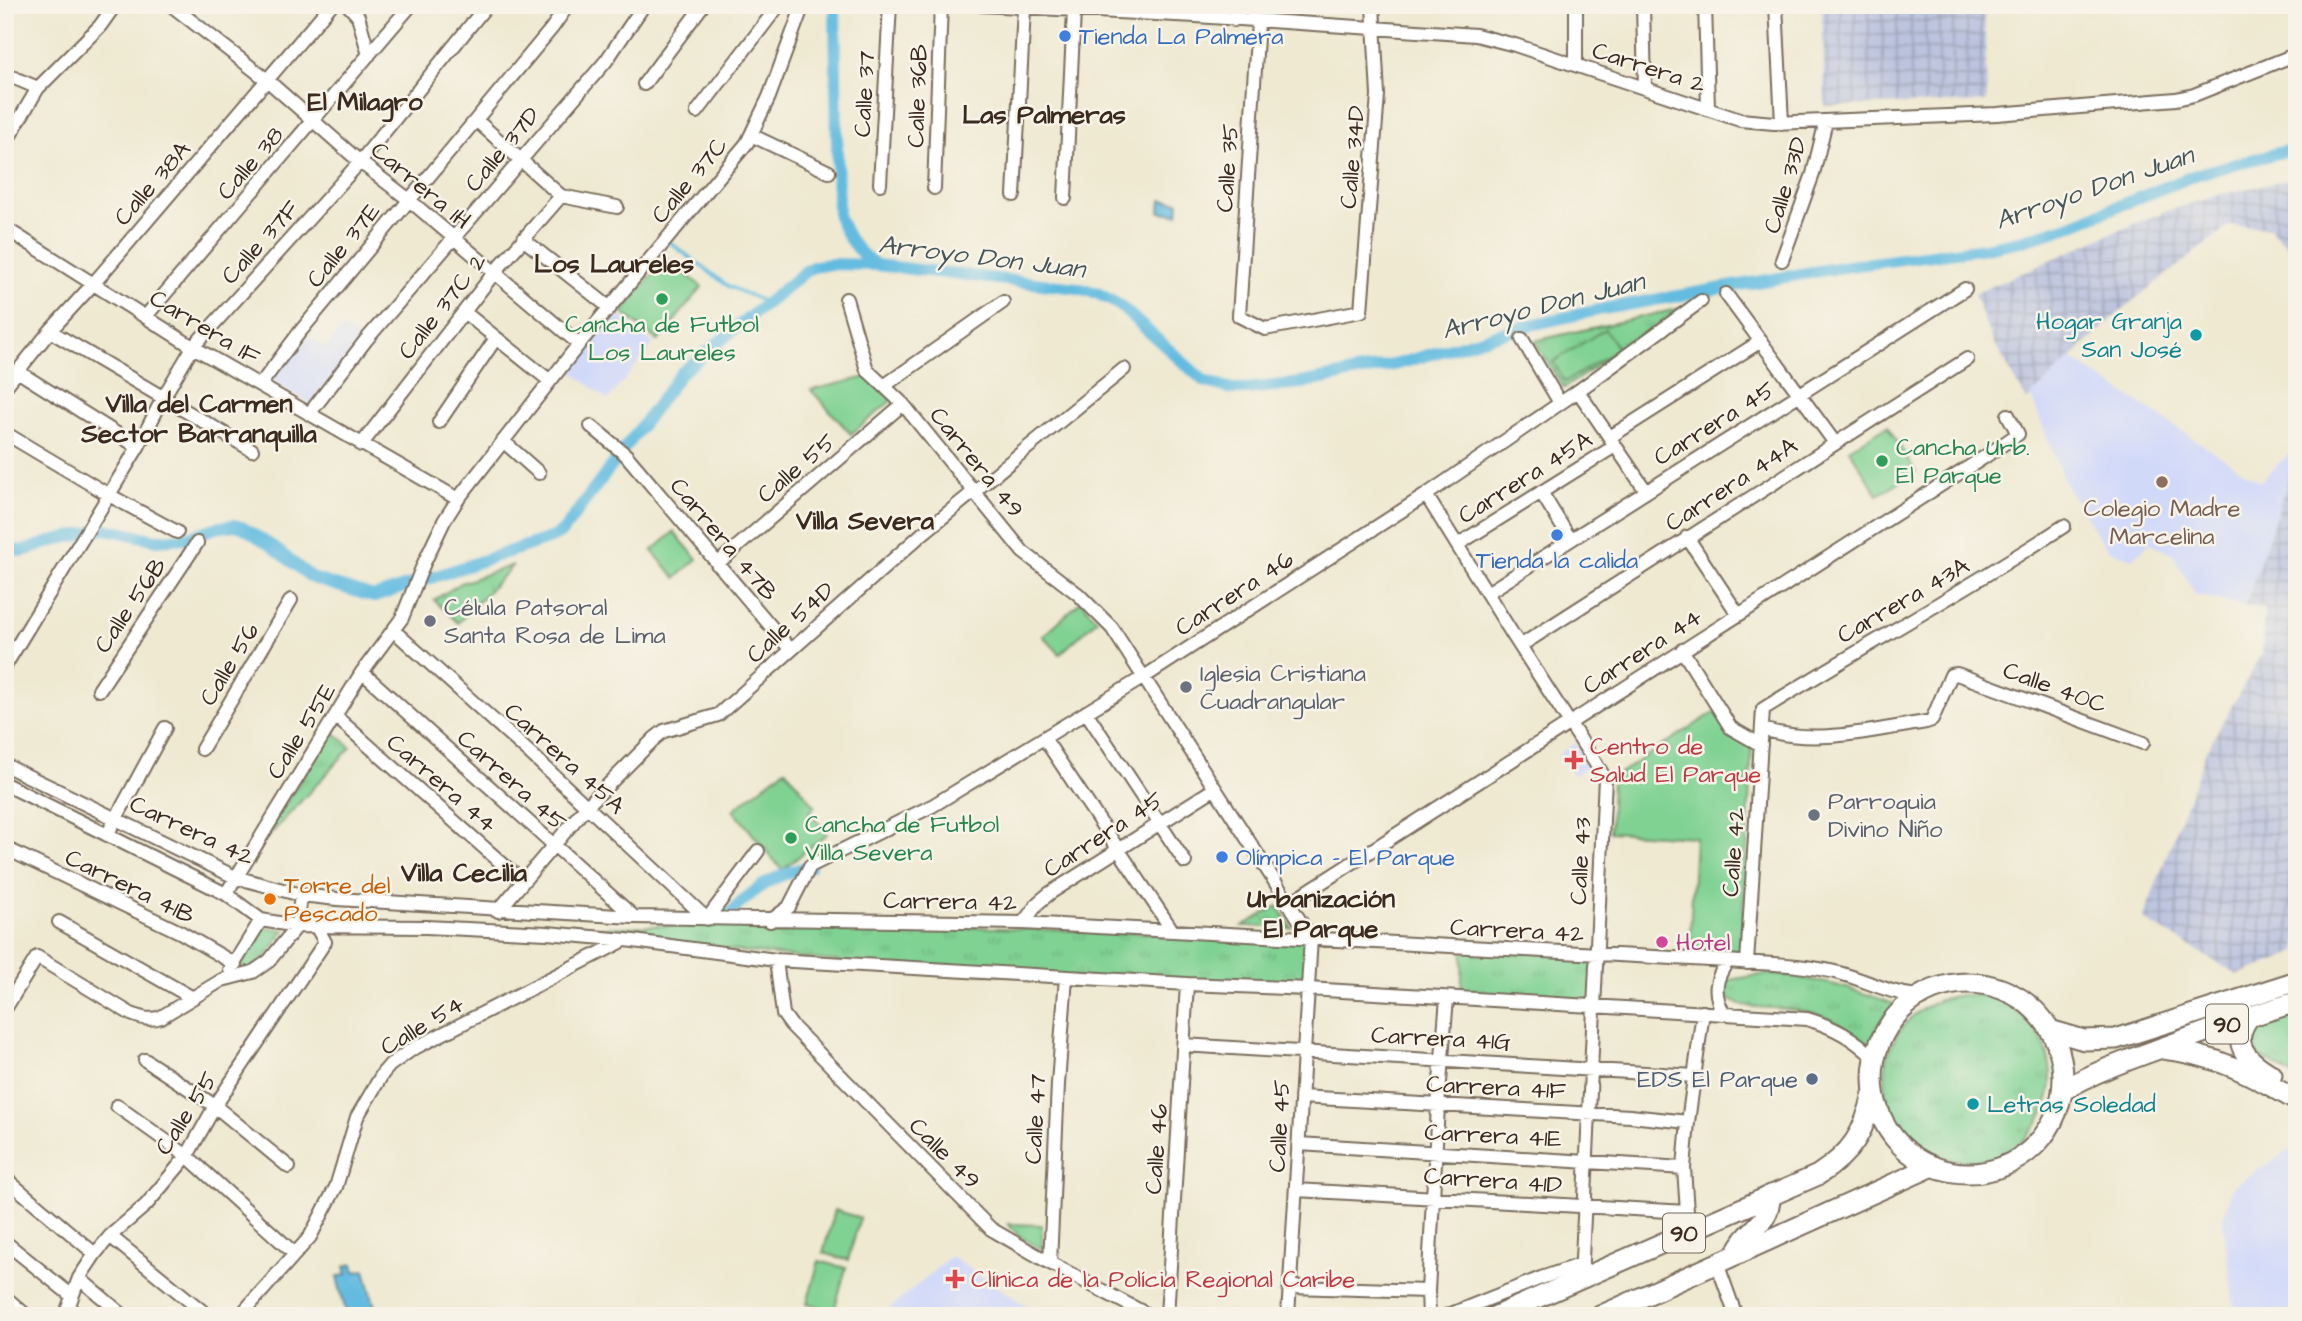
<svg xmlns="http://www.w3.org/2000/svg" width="2302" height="1321" viewBox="0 0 2302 1321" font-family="'Architects Daughter',sans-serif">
	<defs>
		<pattern id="industrial-grid" width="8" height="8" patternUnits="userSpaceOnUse" patternTransform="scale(1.75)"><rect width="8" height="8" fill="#bbc3de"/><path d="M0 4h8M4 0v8" fill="none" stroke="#999fb3"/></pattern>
		<pattern id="grass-tufts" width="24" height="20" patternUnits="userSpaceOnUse" patternTransform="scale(1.75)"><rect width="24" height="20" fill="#80d293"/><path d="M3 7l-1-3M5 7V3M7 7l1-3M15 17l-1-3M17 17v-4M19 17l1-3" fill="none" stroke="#70b47e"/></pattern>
	</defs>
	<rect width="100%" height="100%" fill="#f7f3e8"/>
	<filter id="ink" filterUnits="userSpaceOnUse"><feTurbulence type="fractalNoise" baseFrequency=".0143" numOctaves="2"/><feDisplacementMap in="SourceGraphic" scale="14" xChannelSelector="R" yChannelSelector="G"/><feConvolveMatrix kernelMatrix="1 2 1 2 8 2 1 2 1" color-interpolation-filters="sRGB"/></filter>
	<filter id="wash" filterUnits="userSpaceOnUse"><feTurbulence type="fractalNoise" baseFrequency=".00686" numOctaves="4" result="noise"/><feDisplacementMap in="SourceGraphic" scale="28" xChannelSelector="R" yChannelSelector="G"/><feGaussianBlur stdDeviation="1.57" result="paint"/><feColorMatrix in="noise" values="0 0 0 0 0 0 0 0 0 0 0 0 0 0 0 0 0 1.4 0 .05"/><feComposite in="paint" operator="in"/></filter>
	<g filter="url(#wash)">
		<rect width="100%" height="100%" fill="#efe9d1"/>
		<path fill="#d1d9f9" d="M 616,313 L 654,343 L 608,400 L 570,370 Z
			M 344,327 L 362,341 L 311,404 L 272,380 L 308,336 L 326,348 Z
			M 2070,358 L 2260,482 L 2297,446 L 2297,455 L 2245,606 L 2195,595 L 2173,554 L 2150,543 L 2132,559 L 2108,549 L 2092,527 L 2064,481 L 2031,396 Z
			M 1575,743 L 1590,765 L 1574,776 L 1558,755 Z
			M 2297,1146 L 2297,1316 L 2235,1316 L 2223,1218 L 2233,1186 Z
			M 951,1256 L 1019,1301 L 1045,1316 L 881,1316 Z"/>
		<path fill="url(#industrial-grid)" d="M 1822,5 L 1984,5 L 1987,102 L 1825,106 Z
			M 2297,177 L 2297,256 L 2270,228 L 2230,225 L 2120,311 L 2027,400 L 1991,338 L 1974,294 L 2105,236 L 2164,212 L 2215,196 Z
			M 2297,454 L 2297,952 L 2238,975 L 2143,919 L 2206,751 L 2262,654 L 2264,608 L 2245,606 Z"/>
		<path fill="url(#grass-tufts)" stroke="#5e7e58" stroke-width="2" d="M 1682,308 L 1564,388 L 1534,341 Z
			M 513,565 L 458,623 L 434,600 L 461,583 Z
			M 332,731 L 351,747 L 255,851 Z
			M 1278,906 L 1292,928 L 1243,926 Z
			M 776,921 L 1311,938 L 1308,989 L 919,970 L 698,947 L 596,928 Z
			M 262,927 L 285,930 C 273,947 262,969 239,969 Z
			M 1463,947 L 1597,955 L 1594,1008 L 1461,999 Z
			M 1767,974 C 1812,977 1853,988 1894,1004 L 1880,1022 L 1869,1044 C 1852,1031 1838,1021 1817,1015 C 1807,1012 1795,1010 1784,1009 C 1763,1006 1738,1011 1723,993 L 1723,984 L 1728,980 Z
			M1885 1078a83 83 0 1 1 166 0a83 83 0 1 1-166 0Z
			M 2297,1016 L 2297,1078 L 2259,1056 L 2251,1042 L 2255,1028 Z"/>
		<path fill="#80d293" stroke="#5e7e58" stroke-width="2" d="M 666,258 L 702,287 L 658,341 L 622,312 Z
			M 1605,329 L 1618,349 L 1565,382 L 1553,362 Z
			M 867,377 L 892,400 L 851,434 L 811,390 Z
			M 1887,426 L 1916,472 L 1878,495 L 1849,449 Z
			M 674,532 L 697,559 L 676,578 L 652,551 Z
			M 1081,601 L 1097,620 L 1060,654 L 1043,636 Z
			M 1718,710 L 1730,735 L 1752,747 L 1741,955 L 1689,953 L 1695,837 L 1610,832 L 1612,778 Z
			M 785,769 L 815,806 L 810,811 L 827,834 L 782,870 L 733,810 Z
			M 835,1210 L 860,1218 L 848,1260 L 823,1253 Z
			M 1008,1224 L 1042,1225 L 1042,1249 L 1019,1236 Z
			M 819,1261 L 846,1268 L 834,1311 L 807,1303 Z"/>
		<path fill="#63bce0" stroke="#4f737f" stroke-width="2" d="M 1161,200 L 1179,202 L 1178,214 L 1160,212 Z
			M 353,1264 L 355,1272 L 365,1270 L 377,1315 L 347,1316 L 337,1277 L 347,1274 L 345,1266 Z"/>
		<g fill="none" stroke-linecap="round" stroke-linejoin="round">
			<path stroke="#63bce0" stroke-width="3.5" d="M 668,241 L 728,286 L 767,303"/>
			<path stroke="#63bce0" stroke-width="12" d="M 835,5 L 838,215 C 847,238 854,249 875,264
				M 5,549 L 23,551 L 59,539 L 106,529 L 157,540 L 186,538 L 215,528 L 234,525 L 242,527 L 272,546 L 312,578 L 374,597 L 553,537 L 562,532 L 681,373 L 806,271 L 813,267 L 830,264 L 876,265 L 1077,288 L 1097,293 L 1119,305 L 1204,381 L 1232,389 L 1247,389 L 1301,383 L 1398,364 L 1526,326 L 1603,309 L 1842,267 L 1985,248 L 2020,241 L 2066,227 L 2198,174 L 2297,148
				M 729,914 C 757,887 771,876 810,866"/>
		</g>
	</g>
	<g filter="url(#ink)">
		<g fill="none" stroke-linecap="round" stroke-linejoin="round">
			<g stroke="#7a6d5d" stroke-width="16">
				<path id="minor" d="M 171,5 L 267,80 L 360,162 L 408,199 L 579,344
					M 348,5 L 358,16 L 369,55
					M 981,5 L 1196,16 L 1476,35 L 1515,45 L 1740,120 L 1774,123 L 1997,114 L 2176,99 L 2194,95 L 2297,54
					M 1643,5 L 1645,87
					M 1705,5 L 1708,108
					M 1776,5 L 1782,123
					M 1234,20 L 1242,5
					M 1258,22 L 1239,316 L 1265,329 L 1361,311 L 1378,95 L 1373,5
					M 1576,65 L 1576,5
					M 5,74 L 38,88
					M 644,84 L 703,5
					M 697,112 L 779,5
					M 476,120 L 561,196 L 617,207
					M 751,135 L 829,172
					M 5,144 L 38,88 L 100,26 L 115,5
					M 880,184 L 890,5
					M 934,188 L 941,5
					M 1014,195 L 1024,9
					M 1065,198 L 1074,11
					M 5,228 L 193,347 L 458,499
					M 523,239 L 610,308
					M 1782,260 L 1813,174 L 1826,121
					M 1726,294 L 1835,443
					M 846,299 L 867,370 L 903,404 L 1023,552 L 1078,594 L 1112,628 L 1311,938 L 1288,1316
					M 464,312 L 550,381
					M 146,316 L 411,5
					M 50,331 L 252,450
					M 1522,339 L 1560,403
					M 17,371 L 138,447
					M 260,385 L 299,333 L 552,28 L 568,5
					M 884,386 L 1003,302
					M 5,387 L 50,331 L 94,283 L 331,5
					M 1578,391 L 1646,491
					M 309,414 L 366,340 L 606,61 L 644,5
					M 439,422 L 496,338
					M 591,426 L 626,455 L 790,649
					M 5,433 L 109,495 L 177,532
					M 1610,437 L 1761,341
					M 503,441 L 539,473
					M 361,445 L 494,273 L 561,196
					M 1541,492 L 1570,539
					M 1426,495 L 1513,635 L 1605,778 L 1581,1280
					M 1687,537 L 1738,614
					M 1457,545 L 1615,446
					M 717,564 L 903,404
					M 1487,593 L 1965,289
					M 393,630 L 532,755 L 707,919 L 758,851
					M 1520,646 L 1967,359
					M 1682,650 L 1731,728 L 1761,745
					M 5,666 L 138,447 L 164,396 L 193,347 L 360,162 L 487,5
					M 362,672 L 634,917
					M 99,690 L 197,543
					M 1086,712 L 1185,862
					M 335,716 L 522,881
					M 1762,729 C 1815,746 1872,730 1926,722 L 1932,720 L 1951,675 L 1957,674 L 2143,743
					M 1044,738 L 1172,930
					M 202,749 L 291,600
					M 5,765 L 235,877 L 301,895 L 337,899 L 634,917 L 1023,923 L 1728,961 C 1764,964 1801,964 1835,972 C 1865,979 1886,993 1918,996
					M 5,784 L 226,894 L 261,920 L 297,926 L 426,927 L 547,933 L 626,940 L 776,960 L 1187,984 L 1308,989 L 1807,1019 C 1834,1027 1854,1038 1874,1058
					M 107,835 L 165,728
					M 5,848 L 180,932 L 235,964
					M 226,894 L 362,672 L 402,618 L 424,563 L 444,521 L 458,499 L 579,344 L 747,143 L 769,97 L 803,5
					M 1288,904 L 1983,458 L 2018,434 L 2008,415
					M 498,911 L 587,806 L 655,738 L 664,731 L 718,715 L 922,534 L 1124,369
					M 770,921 L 789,907 L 810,866 L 932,806 L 1144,677 L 1426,495 L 1578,391 L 1701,301
					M 59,922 L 191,997
					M 1023,923 L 1039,902 L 1050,893 L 1214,789
					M 776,960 L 783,1014 L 791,1025 L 991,1229 L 1050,1263 L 1150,1316
					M 1747,963 L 1763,709 C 1863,647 1966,590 2064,526
					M 230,970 L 261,920
					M 5,1009 L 37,957 L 131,1014 C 142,1018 149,1021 161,1017 L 222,980 L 253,972 L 269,961 L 297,926 L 301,895
					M 1724,1014 C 1713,994 1714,980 1728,961
					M 1183,1045 L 1695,1076
					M 145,1060 L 215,1106 L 289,1167
					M 1301,1097 L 1630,1116 L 1688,1122
					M 117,1106 L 187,1156 L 295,1254
					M 1299,1144 L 1684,1168
					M 5,1178 L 95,1254
					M 1296,1190 L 1687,1212
					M 1687,1212 L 1684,1168 L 1688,1122 L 1703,1012
					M 110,1236 L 208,1316
					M 5,1242 L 72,1296
					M 1050,1263 L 1058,1084 L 1066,977
					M 1717,1263 L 1736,1316
					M 79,1278 L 124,1316
					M 1290,1287 L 1428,1291
					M 5,1297 L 27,1316
					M 65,1316 L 79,1278 L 95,1254 L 110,1236 L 146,1205 L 187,1156 L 215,1106 L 325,942 L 316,926
					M 240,1316 L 310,1237 L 336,1187 L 357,1117 L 383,1073 L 390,1065 L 411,1050 L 625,940
					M 1167,1316 L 1187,984
					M 1429,1316 L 1428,1291 L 1438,1106 L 1447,998
					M 1446,1316 L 1541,1278 L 1582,1264"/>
			</g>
			<g stroke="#7a6d5d" stroke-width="23">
				<path id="highway" d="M1873 1078a95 95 0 1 1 190 0a95 95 0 1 1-190 0Z
					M 2251,1015 C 2228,1042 2246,1060 2272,1075
					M 2050,1030 L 2084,1040 L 2116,1039 L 2297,981
					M 2163,1049 C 2216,1055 2252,1074 2297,1101
					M 2062,1091 C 2097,1070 2134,1058 2172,1044 C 2214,1029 2254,1014 2297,1002
					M 1737,1253 C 1746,1228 1771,1226 1770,1195
					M 1496,1316 L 1818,1175 C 1852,1153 1864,1133 1873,1094
					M 1600,1316 L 1933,1166"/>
			</g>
			<use href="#minor" stroke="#fff" stroke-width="12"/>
			<use href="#highway" stroke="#fff" stroke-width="19"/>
		</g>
	</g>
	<g fill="#3f7fe0" stroke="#f7f3e8" stroke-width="2.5">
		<circle cx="1065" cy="36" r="7"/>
		<circle cx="1557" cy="535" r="7"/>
		<circle cx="1222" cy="857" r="7"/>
	</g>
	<g fill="#2e9e5b" stroke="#f7f3e8" stroke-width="2.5">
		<circle cx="662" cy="299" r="7"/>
		<circle cx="1882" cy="461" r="7"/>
		<circle cx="791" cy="838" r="7"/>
	</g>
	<g fill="#0f9aa8" stroke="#f7f3e8" stroke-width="2.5">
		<circle cx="2196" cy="335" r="7"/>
		<circle cx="1973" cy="1104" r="7"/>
	</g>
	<circle fill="#8d6e63" stroke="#f7f3e8" stroke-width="2.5" cx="2162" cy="482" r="7"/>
	<g fill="#6b7280" stroke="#f7f3e8" stroke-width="2.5">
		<circle cx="430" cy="621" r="7"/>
		<circle cx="1186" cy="687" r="7"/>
		<circle cx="1814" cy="815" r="7"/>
	</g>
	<g fill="#e0444e" stroke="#f7f3e8" stroke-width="2.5">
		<path d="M1570.5 749.5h7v7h7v7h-7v7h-7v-7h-7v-7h7z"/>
		<path d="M951.5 1268.5h7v7h7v7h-7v7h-7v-7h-7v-7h7z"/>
	</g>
	<circle fill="#e8710a" stroke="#f7f3e8" stroke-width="2.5" cx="270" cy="899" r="7"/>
	<circle fill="#d1479c" stroke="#f7f3e8" stroke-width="2.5" cx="1662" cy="942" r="7"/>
	<circle fill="#5c6f8a" stroke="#f7f3e8" stroke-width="2.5" cx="1812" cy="1079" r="7"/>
	<g text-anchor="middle" stroke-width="5" stroke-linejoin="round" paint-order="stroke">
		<g fill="#f7f3e8" stroke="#73665b" stroke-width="2">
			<rect x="2206" y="1004.5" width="42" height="39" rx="5"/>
			<rect x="1663" y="1213.5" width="42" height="39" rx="5"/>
		</g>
		<g font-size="23" font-weight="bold" fill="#3b2a1e">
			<text x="2227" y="1032">90</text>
			<text x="1684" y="1241">90</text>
		</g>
		<g font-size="24" fill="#366cbe" stroke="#f7f3e8" text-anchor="start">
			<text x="1079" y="44">Tienda La Palmera</text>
			<text x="1557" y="568" text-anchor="middle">Tienda la calida</text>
			<text x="1236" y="865">Olímpica - El Parque</text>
		</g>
		<g font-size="24" fill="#3b2a1e" stroke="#f7f3e8">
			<text transform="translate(1649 67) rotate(18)" y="8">Carrera 2</text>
			<text transform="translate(864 94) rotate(-87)" y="8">Calle 37</text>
			<text transform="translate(917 96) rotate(-88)" y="8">Calle 36B</text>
			<text transform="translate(502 149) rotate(-50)" y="8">Calle 37D</text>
			<text transform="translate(1352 157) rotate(-85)" y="8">Calle 34D</text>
			<text transform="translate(250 163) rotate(-49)" y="8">Calle 38</text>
			<text transform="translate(1227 168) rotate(-86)" y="8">Calle 35</text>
			<text transform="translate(689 180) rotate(-50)" y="8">Calle 37C</text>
			<text transform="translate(152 183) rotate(-49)" y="8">Calle 38A</text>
			<text transform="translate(421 185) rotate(40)" y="8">Carrera 1H</text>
			<text transform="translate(1785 185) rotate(-73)" y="8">Calle 33D</text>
			<text transform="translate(260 242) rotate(-48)" y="8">Calle 37F</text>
			<text transform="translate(343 245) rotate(-51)" y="8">Calle 37E</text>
			<text transform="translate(442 306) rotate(-52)" y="8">Calle 37C 2</text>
			<text transform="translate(205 327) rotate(31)" y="8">Carrera 1F</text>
			<text transform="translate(1714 423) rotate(-32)" y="8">Carrera 45</text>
			<text transform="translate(977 462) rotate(51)" y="8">Carrera 49</text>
			<text transform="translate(796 468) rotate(-40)" y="8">Calle 55</text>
			<text transform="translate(1525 477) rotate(-32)" y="8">Carrera 45A</text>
			<text transform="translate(1731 484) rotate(-33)" y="8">Carrera 44A</text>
			<text transform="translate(724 539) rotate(50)" y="8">Carrera 47B</text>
			<text transform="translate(1234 593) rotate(-33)" y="8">Carrera 46</text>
			<text transform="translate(1903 600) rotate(-30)" y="8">Carrera 43A</text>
			<text transform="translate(130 605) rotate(-56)" y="8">Calle 56B</text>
			<text transform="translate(790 622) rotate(-42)" y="8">Calle 54D</text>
			<text transform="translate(1642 651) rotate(-33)" y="8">Carrera 44</text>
			<text transform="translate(229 664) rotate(-59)" y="8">Calle 56</text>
			<text transform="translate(2055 687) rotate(20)" y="8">Calle 40C</text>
			<text transform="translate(301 731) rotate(-58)" y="8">Calle 55E</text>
			<text transform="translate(565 758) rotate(42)" y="8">Carrera 45A</text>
			<text transform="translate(512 780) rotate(42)" y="8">Carrera 45</text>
			<text transform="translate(442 783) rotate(41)" y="8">Carrera 44</text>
			<text transform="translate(192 830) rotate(25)" y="8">Carrera 42</text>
			<text transform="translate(1103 834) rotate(-33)" y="8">Carrera 45</text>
			<text transform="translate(1733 852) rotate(-86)" y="8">Calle 42</text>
			<text transform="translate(1580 861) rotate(-87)" y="8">Calle 43</text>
			<text transform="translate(130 886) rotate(26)" y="8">Carrera 41B</text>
			<text transform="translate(950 901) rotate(1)" y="8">Carrera 42</text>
			<text transform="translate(1517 930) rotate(3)" y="8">Carrera 42</text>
			<text transform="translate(422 1025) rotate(-31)" y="8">Calle 54</text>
			<text transform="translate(1441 1038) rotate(3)" y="8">Carrera 41G</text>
			<text transform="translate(1496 1087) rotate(3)" y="8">Carrera 41F</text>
			<text transform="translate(186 1113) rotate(-57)" y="8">Calle 55</text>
			<text transform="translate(1035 1119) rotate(-87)" y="8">Calle 47</text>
			<text transform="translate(1279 1126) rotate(-87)" y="8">Calle 45</text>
			<text transform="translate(1493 1135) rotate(3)" y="8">Carrera 41E</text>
			<text transform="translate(1156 1149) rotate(-86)" y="8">Calle 46</text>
			<text transform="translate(945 1153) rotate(45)" y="8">Calle 49</text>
			<text transform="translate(1493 1180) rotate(4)" y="8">Carrera 41D</text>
		</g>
		<g font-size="24" fill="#0d838f" stroke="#f7f3e8" text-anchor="end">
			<text x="2182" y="329">Hogar Granja<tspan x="2182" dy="28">San José</tspan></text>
			<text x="1987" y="1112" text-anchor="start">Letras Soledad</text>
		</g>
		<g font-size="24" fill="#27864d" stroke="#f7f3e8" text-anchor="start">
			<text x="662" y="332" text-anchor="middle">Cancha de Futbol<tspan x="662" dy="28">Los Laureles</tspan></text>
			<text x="1896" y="455">Cancha Urb.<tspan x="1896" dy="28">El Parque</tspan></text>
			<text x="805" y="832">Cancha de Futbol<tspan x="805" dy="28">Villa Severa</tspan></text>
		</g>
		<g font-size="24" fill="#785e54" stroke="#f7f3e8">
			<text x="2162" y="516">Colegio Madre<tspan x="2162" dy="28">Marcelina</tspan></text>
		</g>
		<g font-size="24" fill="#5b616d" stroke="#f7f3e8" text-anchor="start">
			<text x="444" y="615">Célula Patsoral<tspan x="444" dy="28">Santa Rosa de Lima</tspan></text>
			<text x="1200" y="681">Iglesia Cristiana<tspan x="1200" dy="28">Cuadrangular</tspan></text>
			<text x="1828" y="809">Parroquia<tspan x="1828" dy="28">Divino Niño</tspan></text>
		</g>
		<g font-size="24" fill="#be3a42" stroke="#f7f3e8" text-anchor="start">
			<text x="1590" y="754">Centro de<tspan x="1590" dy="28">Salud El Parque</tspan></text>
			<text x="971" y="1287">Clínica de la Polícia Regional Caribe</text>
		</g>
		<g font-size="24" fill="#c56008" stroke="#f7f3e8" text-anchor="start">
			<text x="284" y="893">Torre del<tspan x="284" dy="28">Pescado</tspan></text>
		</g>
		<g font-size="24" fill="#b23c85" stroke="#f7f3e8" text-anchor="start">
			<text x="1676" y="950">Hotel</text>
		</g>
		<g font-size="24" fill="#4e5e75" stroke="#f7f3e8" text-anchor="end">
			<text x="1798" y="1087">EDS El Parque</text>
		</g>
		<g font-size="26" font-weight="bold" fill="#3b2a1e" stroke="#f7f3e8">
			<text x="365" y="110">El Milagro</text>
			<text x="1044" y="123">Las Palmeras</text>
			<text x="614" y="272">Los Laureles</text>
			<text x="199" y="412">Villa del Carmen<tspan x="199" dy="30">Sector Barranquilla</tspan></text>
			<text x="865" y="529">Villa Severa</text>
			<text x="464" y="881">Villa Cecilia</text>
			<text x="1321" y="907">Urbanización<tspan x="1321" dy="30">El Parque</tspan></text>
		</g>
		<g font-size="26" font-style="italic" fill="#475658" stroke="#f7f3e8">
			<text transform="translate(2094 187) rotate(-19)" y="9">Arroyo Don Juan</text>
			<text transform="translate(982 256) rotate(7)" y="9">Arroyo Don Juan</text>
			<text transform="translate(1543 305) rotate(-14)" y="9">Arroyo Don Juan</text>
		</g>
	</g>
	<rect width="2302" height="1321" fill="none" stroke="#f7f3e8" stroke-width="28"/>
</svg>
